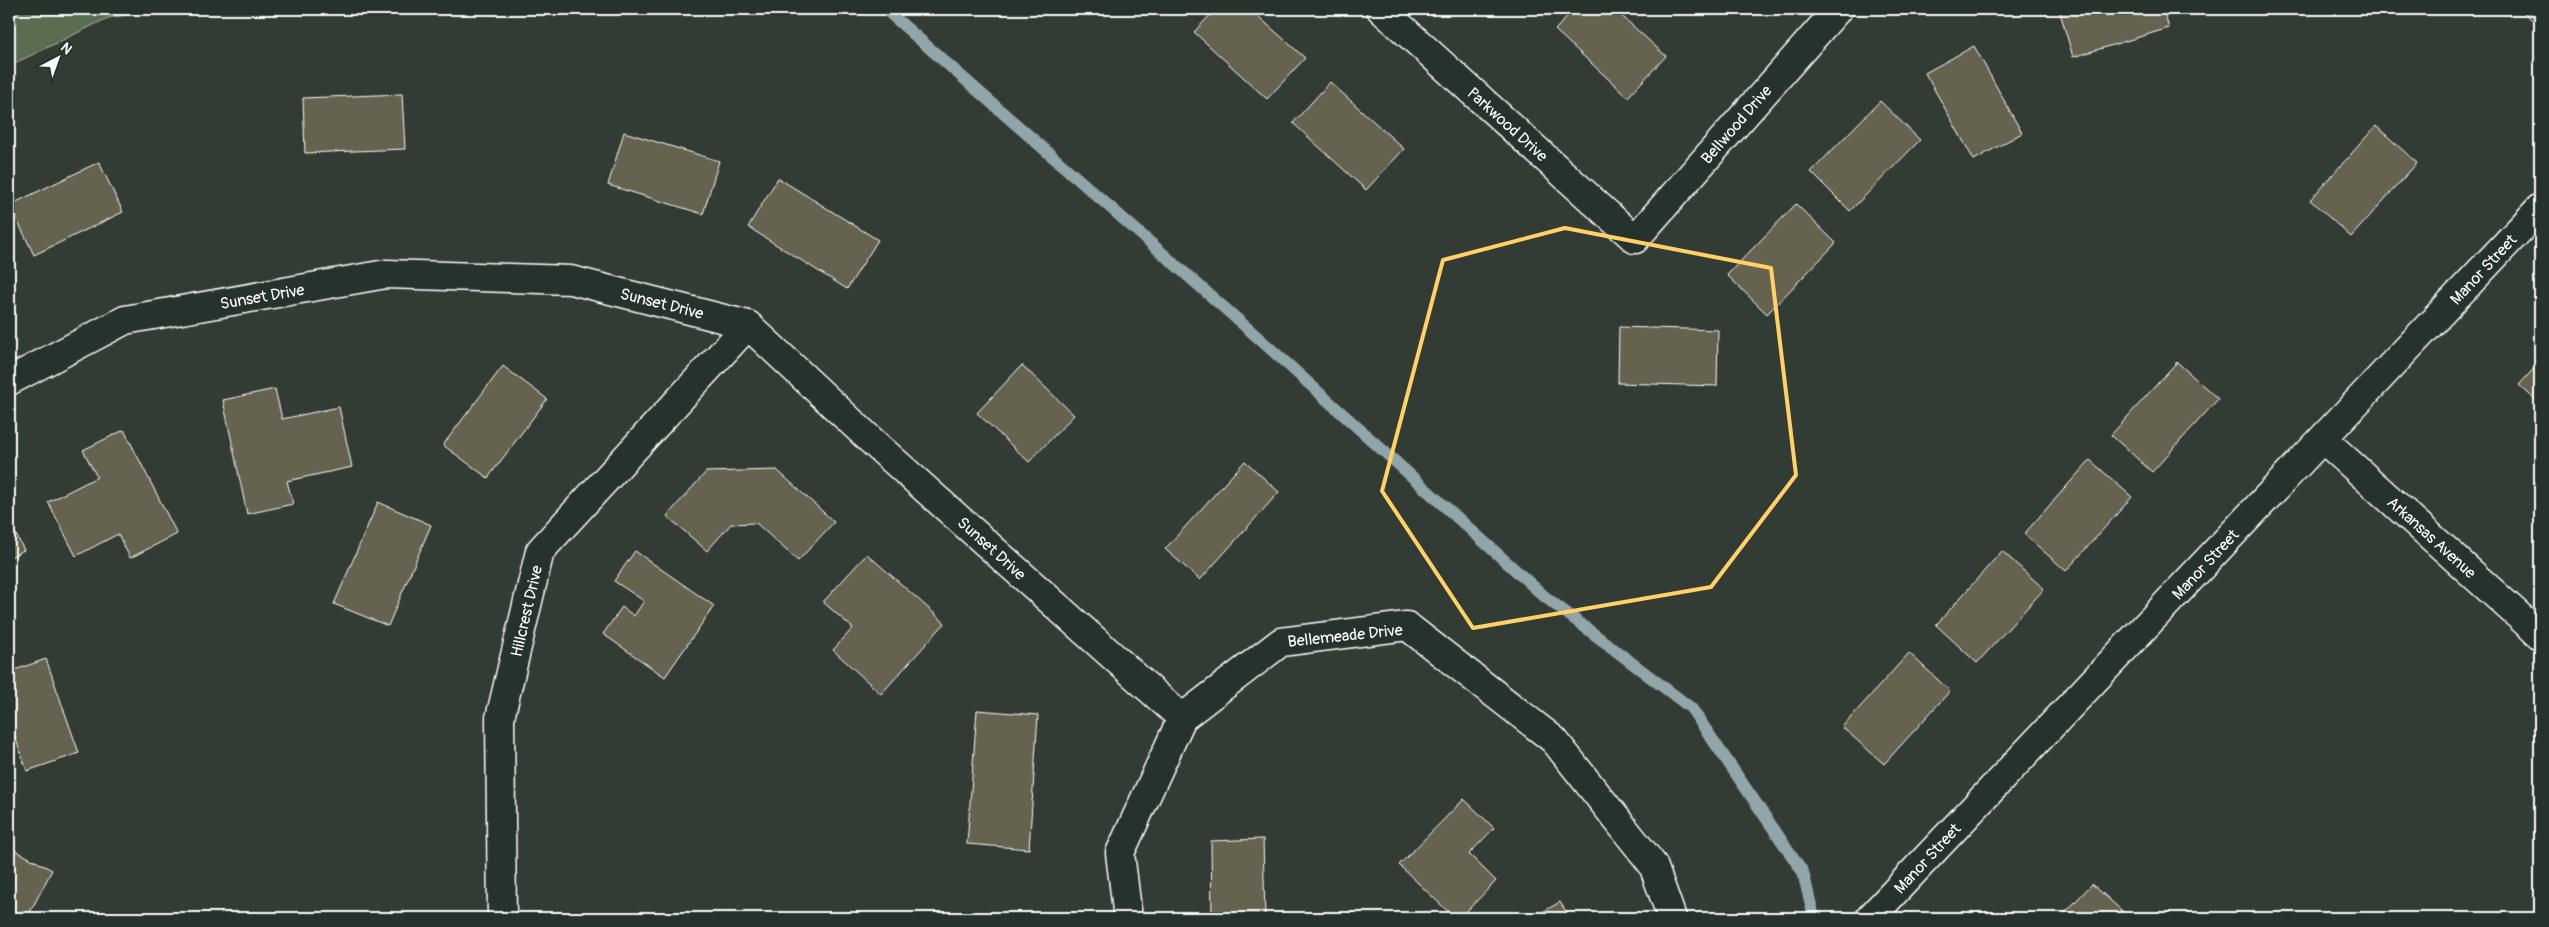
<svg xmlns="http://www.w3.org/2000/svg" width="2549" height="927" viewBox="0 0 2549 927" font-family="Pangolin,sans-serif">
	<rect width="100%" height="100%" fill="#333c34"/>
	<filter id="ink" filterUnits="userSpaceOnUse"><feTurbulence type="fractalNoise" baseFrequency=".02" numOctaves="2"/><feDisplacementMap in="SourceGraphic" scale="10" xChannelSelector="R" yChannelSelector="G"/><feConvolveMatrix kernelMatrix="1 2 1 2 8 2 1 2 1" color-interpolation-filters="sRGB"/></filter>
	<g filter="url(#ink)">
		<path fill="#5a6d51" stroke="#acb6a8" d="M 9,9 L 163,9 L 108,18 L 9,66 Z"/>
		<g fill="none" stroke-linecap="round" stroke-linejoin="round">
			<path stroke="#92a6aa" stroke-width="12" d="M 885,9 L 1263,342 L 1544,596 L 1691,708 L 1803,872 L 1814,918
				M 9,12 L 15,9"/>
		</g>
		<path fill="#65624f" stroke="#fff" d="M 1216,9 L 1250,9 L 1305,58 L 1267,99 L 1194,32 Z
			M 1574,9 L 1614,9 L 1666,56 L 1628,97 L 1555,30 Z
			M 2059,9 L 2163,9 L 2169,28 L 2073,57 Z
			M 2520,9 L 2540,9 L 2540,27 Z
			M 1974,46 L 2022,133 L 1974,160 L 1925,73 Z
			M 1330,82 L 1404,149 L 1366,190 L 1293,123 Z
			M 402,94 L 405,149 L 305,153 L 303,98 Z
			M 1880,101 L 1920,140 L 1850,211 L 1811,172 Z
			M 2376,126 L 2417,163 L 2351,237 L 2310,200 Z
			M 624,132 L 719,161 L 703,214 L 608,185 Z
			M 99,162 L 123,212 L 34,255 L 10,205 Z
			M 778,178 L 878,240 L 847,289 L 748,227 Z
			M 1796,204 L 1836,243 L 1767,314 L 1727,275 Z
			M 1619,327 L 1718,330 L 1717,386 L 1618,383 Z
			M 2177,362 L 2218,399 L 2152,472 L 2111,435 Z
			M 2540,362 L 2540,404 L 2519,385 Z
			M 1022,365 L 1074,415 L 1029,462 L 977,413 Z
			M 503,366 L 547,399 L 488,478 L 443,445 Z
			M 275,389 L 282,419 L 339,407 L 352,467 L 287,481 L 293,504 L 247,514 L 223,400 Z
			M 124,430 L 177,534 L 130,558 L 118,534 L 76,556 L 48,502 L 97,477 L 83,450 Z
			M 2090,460 L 2132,497 L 2066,571 L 2024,534 Z
			M 1245,461 L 1279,492 L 1200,580 L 1165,549 Z
			M 777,470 L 834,522 L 798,561 L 756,523 L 731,524 L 707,551 L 667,516 L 706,472 Z
			M 378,502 L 431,525 L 388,626 L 334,604 Z
			M 9,521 L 24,550 L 9,558 Z
			M 635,551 L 714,606 L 665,677 L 603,634 L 622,607 L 634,616 L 644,601 L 614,581 Z
			M 2002,551 L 2044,589 L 1977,663 L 1936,625 Z
			M 867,554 L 945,623 L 881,694 L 833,650 L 853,628 L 823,602 Z
			M 1909,653 L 1950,691 L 1884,764 L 1842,727 Z
			M 46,659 L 79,753 L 27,771 L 9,720 L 9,672 Z
			M 977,710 L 1038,715 L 1029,849 L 967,844 Z
			M 1464,799 L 1494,828 L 1469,854 L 1496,881 L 1460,918 L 1455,918 L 1399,865 Z
			M 1263,839 L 1265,918 L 1212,918 L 1211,841 Z
			M 9,847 L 52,870 L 27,918 L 9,918 Z
			M 2092,884 L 2130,918 L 2060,918 Z
			M 1560,902 L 1570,918 L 1532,918 Z"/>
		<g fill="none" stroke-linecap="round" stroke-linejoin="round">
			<g stroke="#fff" stroke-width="31">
				<path id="minor" d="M 1381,9 L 1635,239 L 1838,9
					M 9,381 L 125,320 L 386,274 L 571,280 L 748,325 L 875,444 L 1182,718
					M 2323,439 L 2540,635
					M 502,918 L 500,718 L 540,551 L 748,325
					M 1128,918 L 1120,853 L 1182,718 L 1281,642 L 1407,626 L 1554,740 L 1653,865 L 1672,918
					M 1870,918 L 2540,208"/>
			</g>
			<use href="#minor" stroke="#26332d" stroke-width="28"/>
		</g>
	</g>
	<path fill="none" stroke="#ffd166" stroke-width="4" stroke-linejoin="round" d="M 1565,228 L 1771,268 L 1796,475 L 1711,587 L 1473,628 L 1382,491 L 1443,260 Z"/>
	<g text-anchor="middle" stroke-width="4.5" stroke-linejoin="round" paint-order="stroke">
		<g font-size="16" fill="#fff" stroke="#26332d">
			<text transform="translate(1508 124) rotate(42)" y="6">Parkwood Drive</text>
			<text transform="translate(1736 124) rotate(-49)" y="6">Bellwood Drive</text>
			<text transform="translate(2483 269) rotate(-47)" y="6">Manor Street</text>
			<text transform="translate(262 296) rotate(-10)" y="6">Sunset Drive</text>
			<text transform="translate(662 303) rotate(14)" y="6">Sunset Drive</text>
			<text transform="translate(2432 537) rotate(42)" y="6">Arkansas Avenue</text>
			<text transform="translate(992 548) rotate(42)" y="6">Sunset Drive</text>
			<text transform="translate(2205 564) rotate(-47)" y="6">Manor Street</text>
			<text transform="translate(526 611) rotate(-77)" y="6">Hillcrest Drive</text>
			<text transform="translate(1345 635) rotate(-6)" y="6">Bellemeade Drive</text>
			<text transform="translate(1927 858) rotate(-47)" y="6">Manor Street</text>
		</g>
	</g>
	<rect width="2549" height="927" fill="none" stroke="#26332d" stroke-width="30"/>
	<rect x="15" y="15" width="2519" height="897" fill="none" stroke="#fff" stroke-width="2" filter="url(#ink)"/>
	<g transform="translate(58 58) rotate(41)" stroke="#26332d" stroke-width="4" paint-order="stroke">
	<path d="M0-4L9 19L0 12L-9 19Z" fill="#ffffff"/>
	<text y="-8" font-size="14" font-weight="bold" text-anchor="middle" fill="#ffffff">N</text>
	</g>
</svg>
